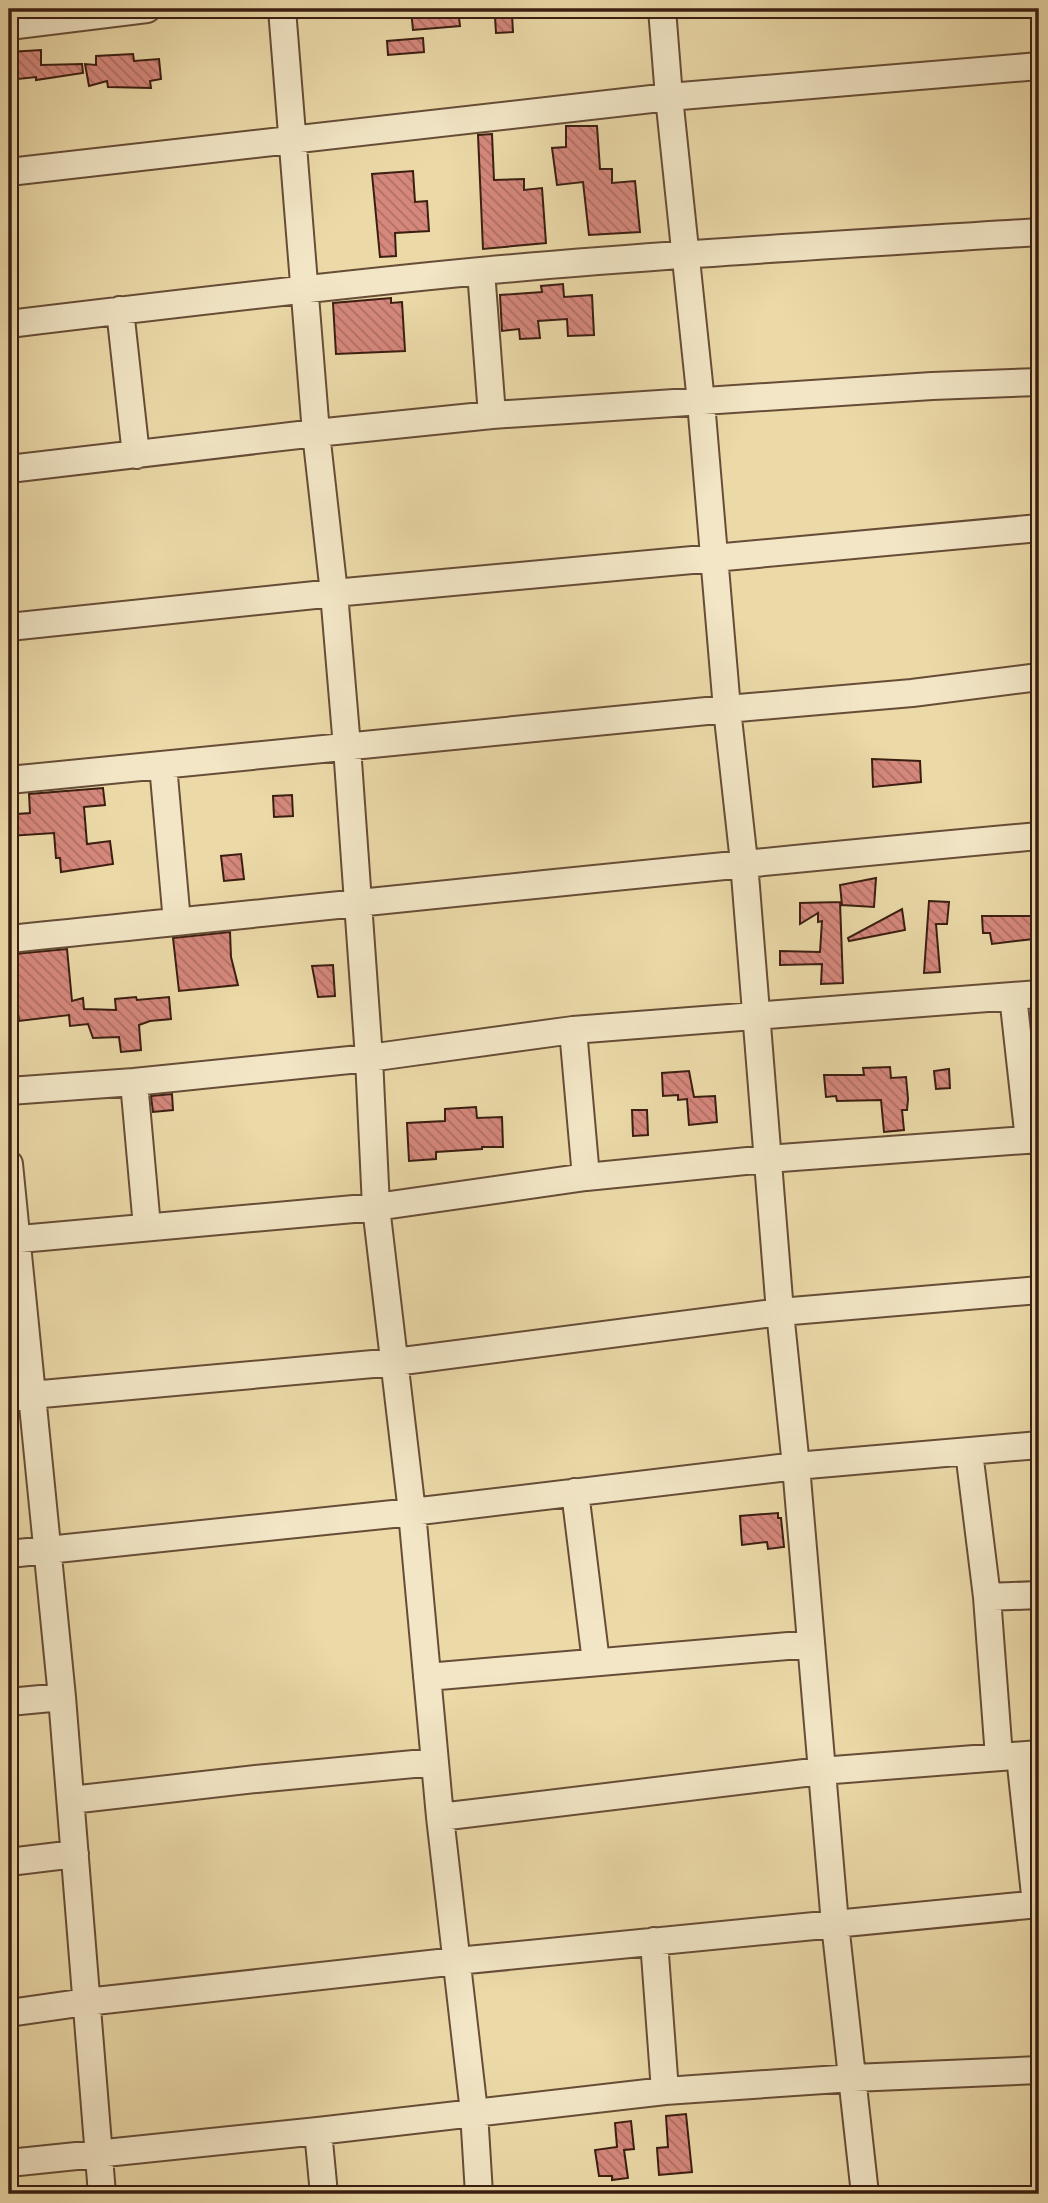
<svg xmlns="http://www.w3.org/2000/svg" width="1048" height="2203" viewBox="0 0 1048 2203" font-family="'IM FELL DW Pica',serif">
	<defs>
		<pattern id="building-back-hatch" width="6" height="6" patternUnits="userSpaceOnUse" patternTransform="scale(1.75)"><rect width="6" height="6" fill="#d6887d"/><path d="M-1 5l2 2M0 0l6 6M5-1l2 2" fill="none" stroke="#af6f65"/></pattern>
	</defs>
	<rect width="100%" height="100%" fill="#ebd9a8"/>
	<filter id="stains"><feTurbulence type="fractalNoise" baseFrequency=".00286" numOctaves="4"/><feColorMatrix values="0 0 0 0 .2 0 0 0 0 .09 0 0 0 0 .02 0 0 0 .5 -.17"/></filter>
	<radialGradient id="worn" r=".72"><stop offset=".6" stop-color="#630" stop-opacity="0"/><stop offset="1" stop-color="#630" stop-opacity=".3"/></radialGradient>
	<path fill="url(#building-back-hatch)" stroke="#3b1e11" stroke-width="2" d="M 427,9 L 458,9 L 460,26 L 413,30 L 411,10 Z
		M 512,15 L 513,32 L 496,33 L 495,17 Z
		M 423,38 L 424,52 L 388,55 L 387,41 Z
		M 41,50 L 41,65 L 82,64 L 83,73 L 36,80 L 36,77 L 9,80 L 9,52 Z
		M 133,54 L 134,61 L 159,59 L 161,79 L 150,81 L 151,88 L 108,87 L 107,81 L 89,86 L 85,64 L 96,65 L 96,56 Z
		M 566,126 L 597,126 L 600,169 L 612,169 L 612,183 L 635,181 L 640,232 L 589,235 L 583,182 L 557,185 L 552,148 L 566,147 Z
		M 492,134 L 494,180 L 524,179 L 524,190 L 542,188 L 546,243 L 483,249 L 478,135 Z
		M 413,171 L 415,202 L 427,201 L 429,231 L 395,233 L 396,256 L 380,257 L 372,174 Z
		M 563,284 L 564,297 L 592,295 L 594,335 L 568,336 L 567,319 L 538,321 L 540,338 L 520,339 L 519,329 L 502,331 L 500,295 L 542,292 L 541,286 Z
		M 391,298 L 391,303 L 402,302 L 405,351 L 336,354 L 333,303 Z
		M 872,759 L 920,761 L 921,782 L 873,787 Z
		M 103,788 L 105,805 L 84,807 L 87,844 L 110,841 L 113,864 L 61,872 L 60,858 L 56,858 L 54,833 L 9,836 L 9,819 L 17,818 L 17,814 L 30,813 L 29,794 Z
		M 292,795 L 293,816 L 274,817 L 273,796 Z
		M 241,854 L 244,879 L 224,881 L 221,856 Z
		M 876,878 L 874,907 L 842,905 L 840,885 Z
		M 929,901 L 949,902 L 947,924 L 936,924 L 940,972 L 924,973 Z
		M 840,902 L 843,983 L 821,984 L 822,964 L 780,965 L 780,951 L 820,952 L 822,921 L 818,922 L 818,913 L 800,924 L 800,903 Z
		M 902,909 L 905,930 L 849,941 L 848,938 Z
		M 982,916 L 1033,916 L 1033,939 L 992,944 L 990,933 L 983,933 Z
		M 230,932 L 231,957 L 238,985 L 179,991 L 173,938 Z
		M 67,949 L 72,1001 L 83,998 L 84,1009 L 116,1010 L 115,999 L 136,997 L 137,1000 L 169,997 L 171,1019 L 150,1021 L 139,1025 L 141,1050 L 121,1052 L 119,1037 L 93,1038 L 88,1024 L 70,1026 L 69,1015 L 19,1021 L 14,981 L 16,981 L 14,954 Z
		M 333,965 L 335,996 L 318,997 L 312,966 Z
		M 890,1067 L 891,1078 L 906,1077 L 908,1099 L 907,1110 L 902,1110 L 904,1130 L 884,1132 L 881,1100 L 837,1101 L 836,1096 L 826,1097 L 824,1075 L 864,1075 L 863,1068 Z
		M 949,1069 L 950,1088 L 936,1089 L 934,1071 Z
		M 689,1071 L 694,1097 L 715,1096 L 717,1122 L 689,1125 L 687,1099 L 678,1100 L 678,1095 L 663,1096 L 662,1073 Z
		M 172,1094 L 173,1110 L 153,1112 L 151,1096 Z
		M 476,1107 L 477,1118 L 502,1117 L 503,1147 L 482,1147 L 482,1149 L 436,1152 L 436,1159 L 409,1161 L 407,1123 L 445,1121 L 445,1109 Z
		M 632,1110 L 647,1110 L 648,1135 L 633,1136 Z
		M 778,1513 L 778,1518 L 781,1518 L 784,1547 L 768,1549 L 767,1542 L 742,1545 L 740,1516 Z
		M 686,2114 L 692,2172 L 659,2175 L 657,2148 L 668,2147 L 666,2116 Z
		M 631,2121 L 634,2149 L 624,2150 L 628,2178 L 612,2180 L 612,2176 L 599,2176 L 595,2150 L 617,2147 L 615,2123 Z"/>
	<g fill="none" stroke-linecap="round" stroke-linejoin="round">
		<g stroke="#674d37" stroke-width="30">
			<path id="minor" d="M 282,9 L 316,433 L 334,593 L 347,747 L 369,1058 L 376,1207 L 412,1512 L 440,1817 L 474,2112 L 479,2194
				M 662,9 L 669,97 L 701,402 L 727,709 L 744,862 L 780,1312 L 796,1466 L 835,1924 L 865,2194
				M 9,26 L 147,9
				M 9,172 L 669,97 L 1039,66
				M 481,271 L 492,415
				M 120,310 L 136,455
				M 9,324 C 166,305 323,286 481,271 C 667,254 853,244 1039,232
				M 9,469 L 316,433 L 492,415 L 932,386 L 1039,382
				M 9,627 L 334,593 L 1039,528
				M 163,765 L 177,922
				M 9,780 L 727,709 L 912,693 L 1039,677
				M 9,939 C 352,904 695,867 1039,836
				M 1013,996 L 1029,1140
				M 573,1030 L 586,1177
				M 134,1082 L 147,1227
				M 9,1091 L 134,1082 L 369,1058 L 573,1030 L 1039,994
				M 9,1164 L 62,1697 L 102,2194
				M 9,1240 L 376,1207 L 586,1177 L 767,1159 L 1039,1139
				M 9,1397 L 395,1362 L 780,1312 L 1039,1290
				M 969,1452 L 987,1597 L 999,1757
				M 575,1492 L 596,1662
				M 9,1554 L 412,1512 L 796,1466 L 1039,1445
				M 987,1597 L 1039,1595
				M 427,1677 L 811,1644
				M 9,1702 L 62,1697
				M 1020,1756 L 1036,1904
				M 71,1800 L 256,1779 L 435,1762
				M 440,1817 L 821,1771 L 1039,1754
				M 9,1862 L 75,1854
				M 654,1941 L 665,2091
				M 9,2013 L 86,2002 L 457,1961 L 1039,1904
				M 318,2131 L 324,2194
				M 9,2163 L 318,2131 L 665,2091 L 853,2078 L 1039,2070"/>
		</g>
		<use href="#minor" stroke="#f2e6c6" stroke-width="26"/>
	</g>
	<rect width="1048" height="2203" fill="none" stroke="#ebd9a8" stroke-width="35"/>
	<rect x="10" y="10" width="1027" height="2182" fill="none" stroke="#3b1e11" stroke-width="3.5"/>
	<rect x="18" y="18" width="1013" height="2168" fill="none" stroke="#3b1e11" stroke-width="2"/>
	<rect width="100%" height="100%" filter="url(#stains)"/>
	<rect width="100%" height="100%" fill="url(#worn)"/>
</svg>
